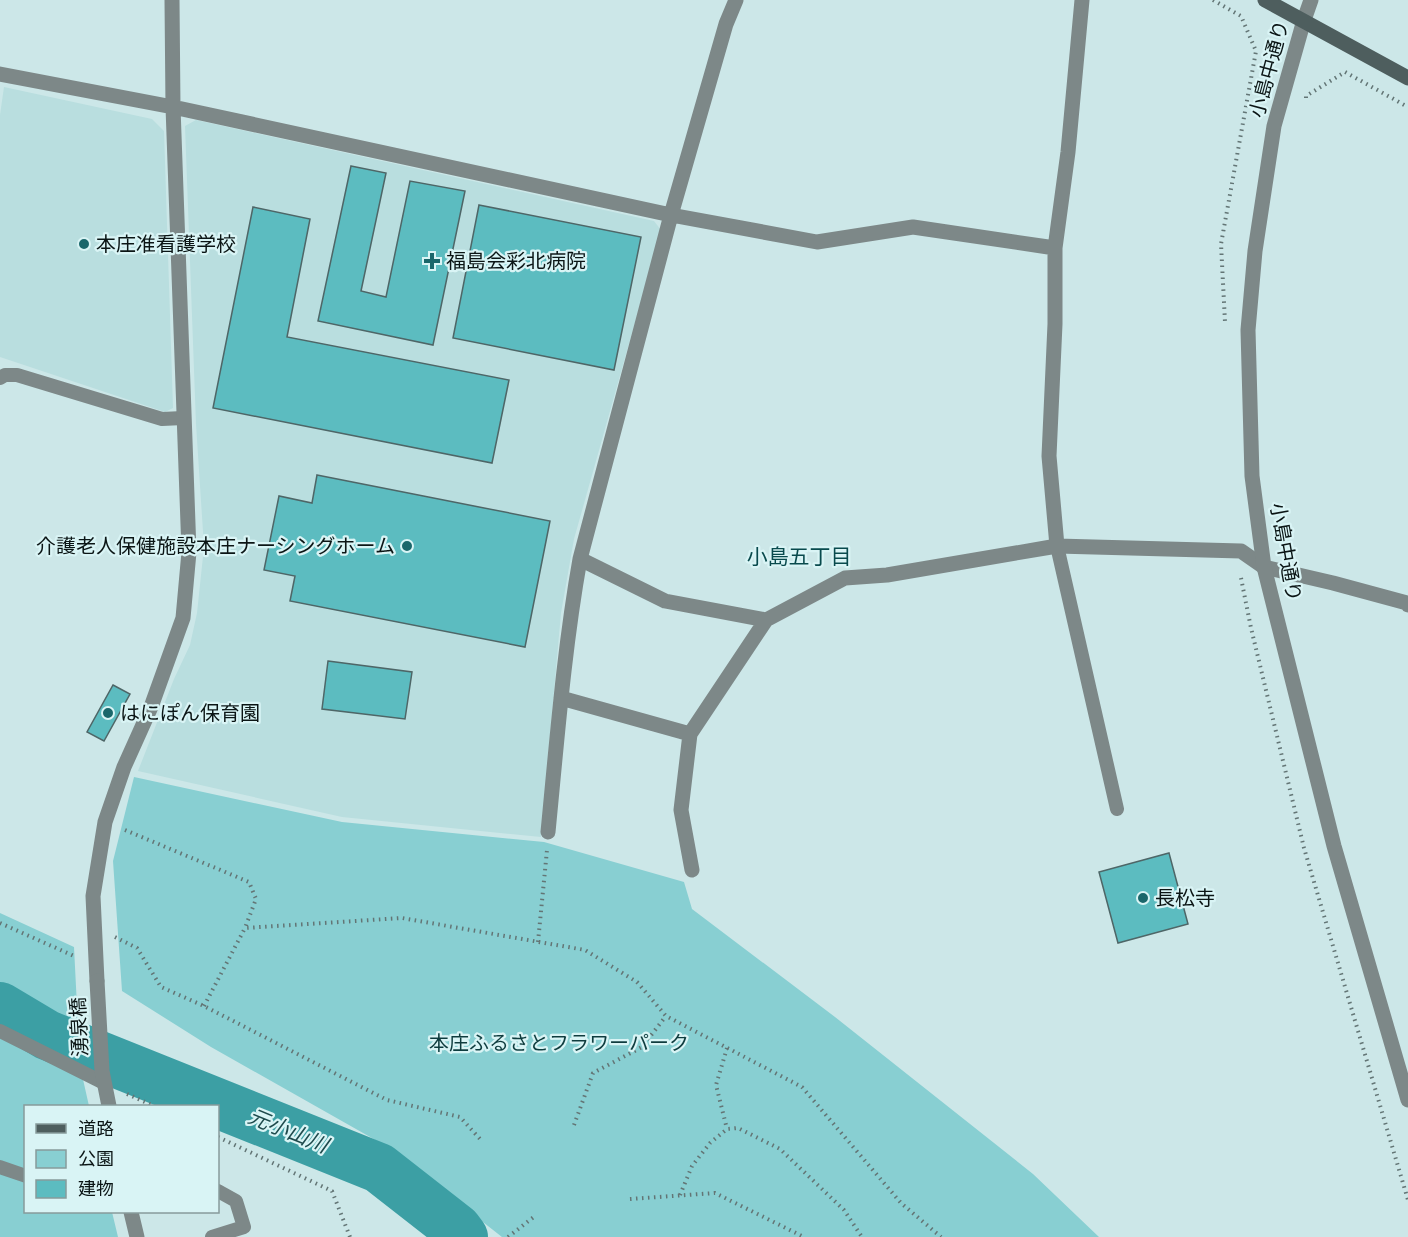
<svg xmlns="http://www.w3.org/2000/svg" width="1408" height="1237" viewBox="0 0 1408 1237" font-family="'Asap Condensed','Noto Sans JP',sans-serif">
	<rect width="100%" height="100%" fill="#cce7e8"/>
	<path fill="#b9dedf" d="M 4,87 L 152,119 L 164,131 L 173,408 L 165,412 L 0,357 L 0,115 Z
		M 196,120 L 654,221 L 661,230 L 574,539 L 561,613 L 541,837 L 342,817 L 138,771 L 174,679 L 190,645 L 197,613 L 204,547 L 196,424 L 185,126 Z"/>
	<path fill="#88cfd2" d="M 134,777 L 342,822 L 544,842 L 684,882 L 692,909 L 835,1017 L 1033,1174 L 1099,1237 L 502,1237 L 386,1146 L 211,1047 L 122,991 L 113,861 Z
		M 0,913 L 74,947 L 80,1066 L 89,1106 L 26,1106 L 26,1212 L 112,1212 L 118,1237 L 0,1237 Z"/>
	<g fill="none" stroke-linecap="round" stroke-linejoin="round">
		<path stroke="#3c9fa4" stroke-width="50" d="M 0,1007 L 47,1035 L 379,1168 L 457,1229 L 463,1237"/>
	</g>
	<path fill="#5cbcc0" stroke="#4e6667" stroke-width="1.5" d="M 351,166 L 386,173 L 361,291 L 386,297 L 410,181 L 465,191 L 433,345 L 318,321 Z
		M 479,205 L 641,237 L 614,370 L 453,338 Z
		M 253,207 L 310,219 L 287,337 L 509,380 L 492,463 L 213,408 Z
		M 317,475 L 550,521 L 525,647 L 290,601 L 295,576 L 264,570 L 279,496 L 312,503 Z
		M 328,661 L 412,672 L 405,719 L 322,709 Z
		M 113,685 L 130,694 L 104,741 L 87,732 Z
		M 1169,853 L 1188,924 L 1118,943 L 1099,872 Z"/>
	<g fill="none" stroke-linecap="round" stroke-linejoin="round">
		<path stroke="#637575" stroke-width="4" stroke-dasharray="1.5 4.5" stroke-linecap="butt" d="M 1213,0 L 1241,16 L 1256,51 L 1221,244 L 1225,322
			M 1306,98 L 1306,96 L 1345,72 L 1408,107
			M 1241,578 L 1251,628 L 1304,848 L 1408,1200
			M 125,830 L 249,882 L 256,899 L 245,928 L 402,918 L 585,950 L 637,982 L 666,1016 L 802,1087 L 901,1203 L 941,1237
			M 0,923 L 74,956
			M 115,937 L 137,948 L 161,987 L 204,1006 L 387,1100 L 460,1117 L 480,1139
			M 538,942 L 547,850
			M 204,1006 L 245,928
			M 727,1048 L 716,1085 L 727,1129
			M 127,1094 L 154,1106
			M 574,1125 L 593,1073 L 642,1047 L 666,1016
			M 218,1137 L 332,1191 L 350,1237
			M 680,1195 L 692,1166 L 710,1143 L 727,1129 L 738,1128 L 780,1149 L 844,1210 L 862,1237
			M 630,1199 L 715,1193 L 804,1237
			M 508,1237 L 535,1216"/>
		<path stroke="#7d8888" stroke-width="14" d="M 0,378 L 5,375 L 17,375 L 162,419 L 183,418
			M 1057,546 L 1117,809
			M 0,1031 L 104,1083
			M 0,1167 L 26,1176
			M 212,1237 L 244,1227 L 236,1201 L 218,1191"/>
		<path stroke="#7d8888" stroke-width="15" d="M 0,74 L 173,107 L 671,215 L 817,242 L 913,227 L 1055,248
			M 1057,546 L 1049,456 L 1055,324 L 1055,248 L 1068,152 L 1082,0
			M 580,559 L 665,601 L 766,620
			M 561,698 L 690,734
			M 548,832 C 557,740 564,649 580,559 L 671,215 L 726,24 L 736,0
			M 692,870 L 681,810 L 690,734 L 766,620 L 845,578 L 887,575 L 1057,546 L 1241,551 L 1264,567 L 1333,583 L 1407,603 L 1408,605
			M 97,981 L 93,896 L 105,822 L 124,767 L 151,707 L 183,618 L 189,552 L 173,107 L 172,0"/>
		<path stroke="#7d8888" stroke-width="15" d="M 1311,0 L 1304,20 L 1274,126 L 1255,251 L 1248,330 L 1252,476 L 1264,567 L 1334,846 L 1408,1100
			M 97,981 L 102,1071 L 109,1106
			M 131,1212 L 137,1237"/>
		<path stroke="#4e5e5e" stroke-width="15" d="M 1265,0 L 1408,78"/>
	</g>
	<g fill="#1a676b" stroke="#d9f4f5" stroke-width="2">
		<circle cx="84" cy="244" r="6"/>
		<path d="M429 252h6v6h6v6h-6v6h-6v-6h-6v-6h6z"/>
		<circle cx="407" cy="546" r="6"/>
		<circle cx="108" cy="713" r="6"/>
		<circle cx="1143" cy="898" r="6"/>
	</g>
	<g text-anchor="middle" stroke-width="4.5" stroke-linejoin="round" paint-order="stroke">
		<g font-size="20" fill="#0b1515" stroke="#d9f4f5">
			<text transform="translate(1269 69) rotate(-75)" y="7">小島中通り</text>
			<text transform="translate(1286 552) rotate(80)" y="7">小島中通り</text>
			<text transform="translate(79 1027) rotate(-93)" y="7">湧泉橋</text>
		</g>
		<g font-size="20" fill="#0b1515" stroke="#d9f4f5" text-anchor="start">
			<text x="96" y="251">本庄准看護学校</text>
			<text x="446" y="268">福島会彩北病院</text>
			<text x="395" y="553" text-anchor="end">介護老人保健施設本庄ナーシングホーム</text>
			<text x="120" y="720">はにぽん保育園</text>
			<text x="1155" y="905">長松寺</text>
		</g>
		<g font-size="20" fill="#0e3c3e" stroke="#d9f4f5">
			<text x="559" y="1050">本庄ふるさとフラワーパーク</text>
		</g>
		<g font-size="21" fill="#094a4d" stroke="#d9f4f5">
			<text x="799" y="564">小島五丁目</text>
		</g>
		<g font-size="21" font-style="italic" fill="#1e4a4c" stroke="#d9f4f5">
			<text transform="translate(288 1131) rotate(22)" y="7">元小山川</text>
		</g>
	</g>
	<rect x="24" y="1105" width="195" height="108" fill="#d9f4f5" stroke="#879b9b" stroke-width="1.5"/>
	<rect x="36" y="1124" width="30" height="9" fill="#4e5e5e" stroke="#879b9b" stroke-width="1.5"/>
	<text x="78" y="1135" font-size="18" fill="#0b1515">道路</text>
	<rect x="36" y="1150" width="30" height="18" fill="#88cfd2" stroke="#879b9b" stroke-width="1.5"/>
	<text x="78" y="1165" font-size="18" fill="#0b1515">公園</text>
	<rect x="36" y="1180" width="30" height="18" fill="#5cbcc0" stroke="#879b9b" stroke-width="1.5"/>
	<text x="78" y="1195" font-size="18" fill="#0b1515">建物</text>
</svg>
